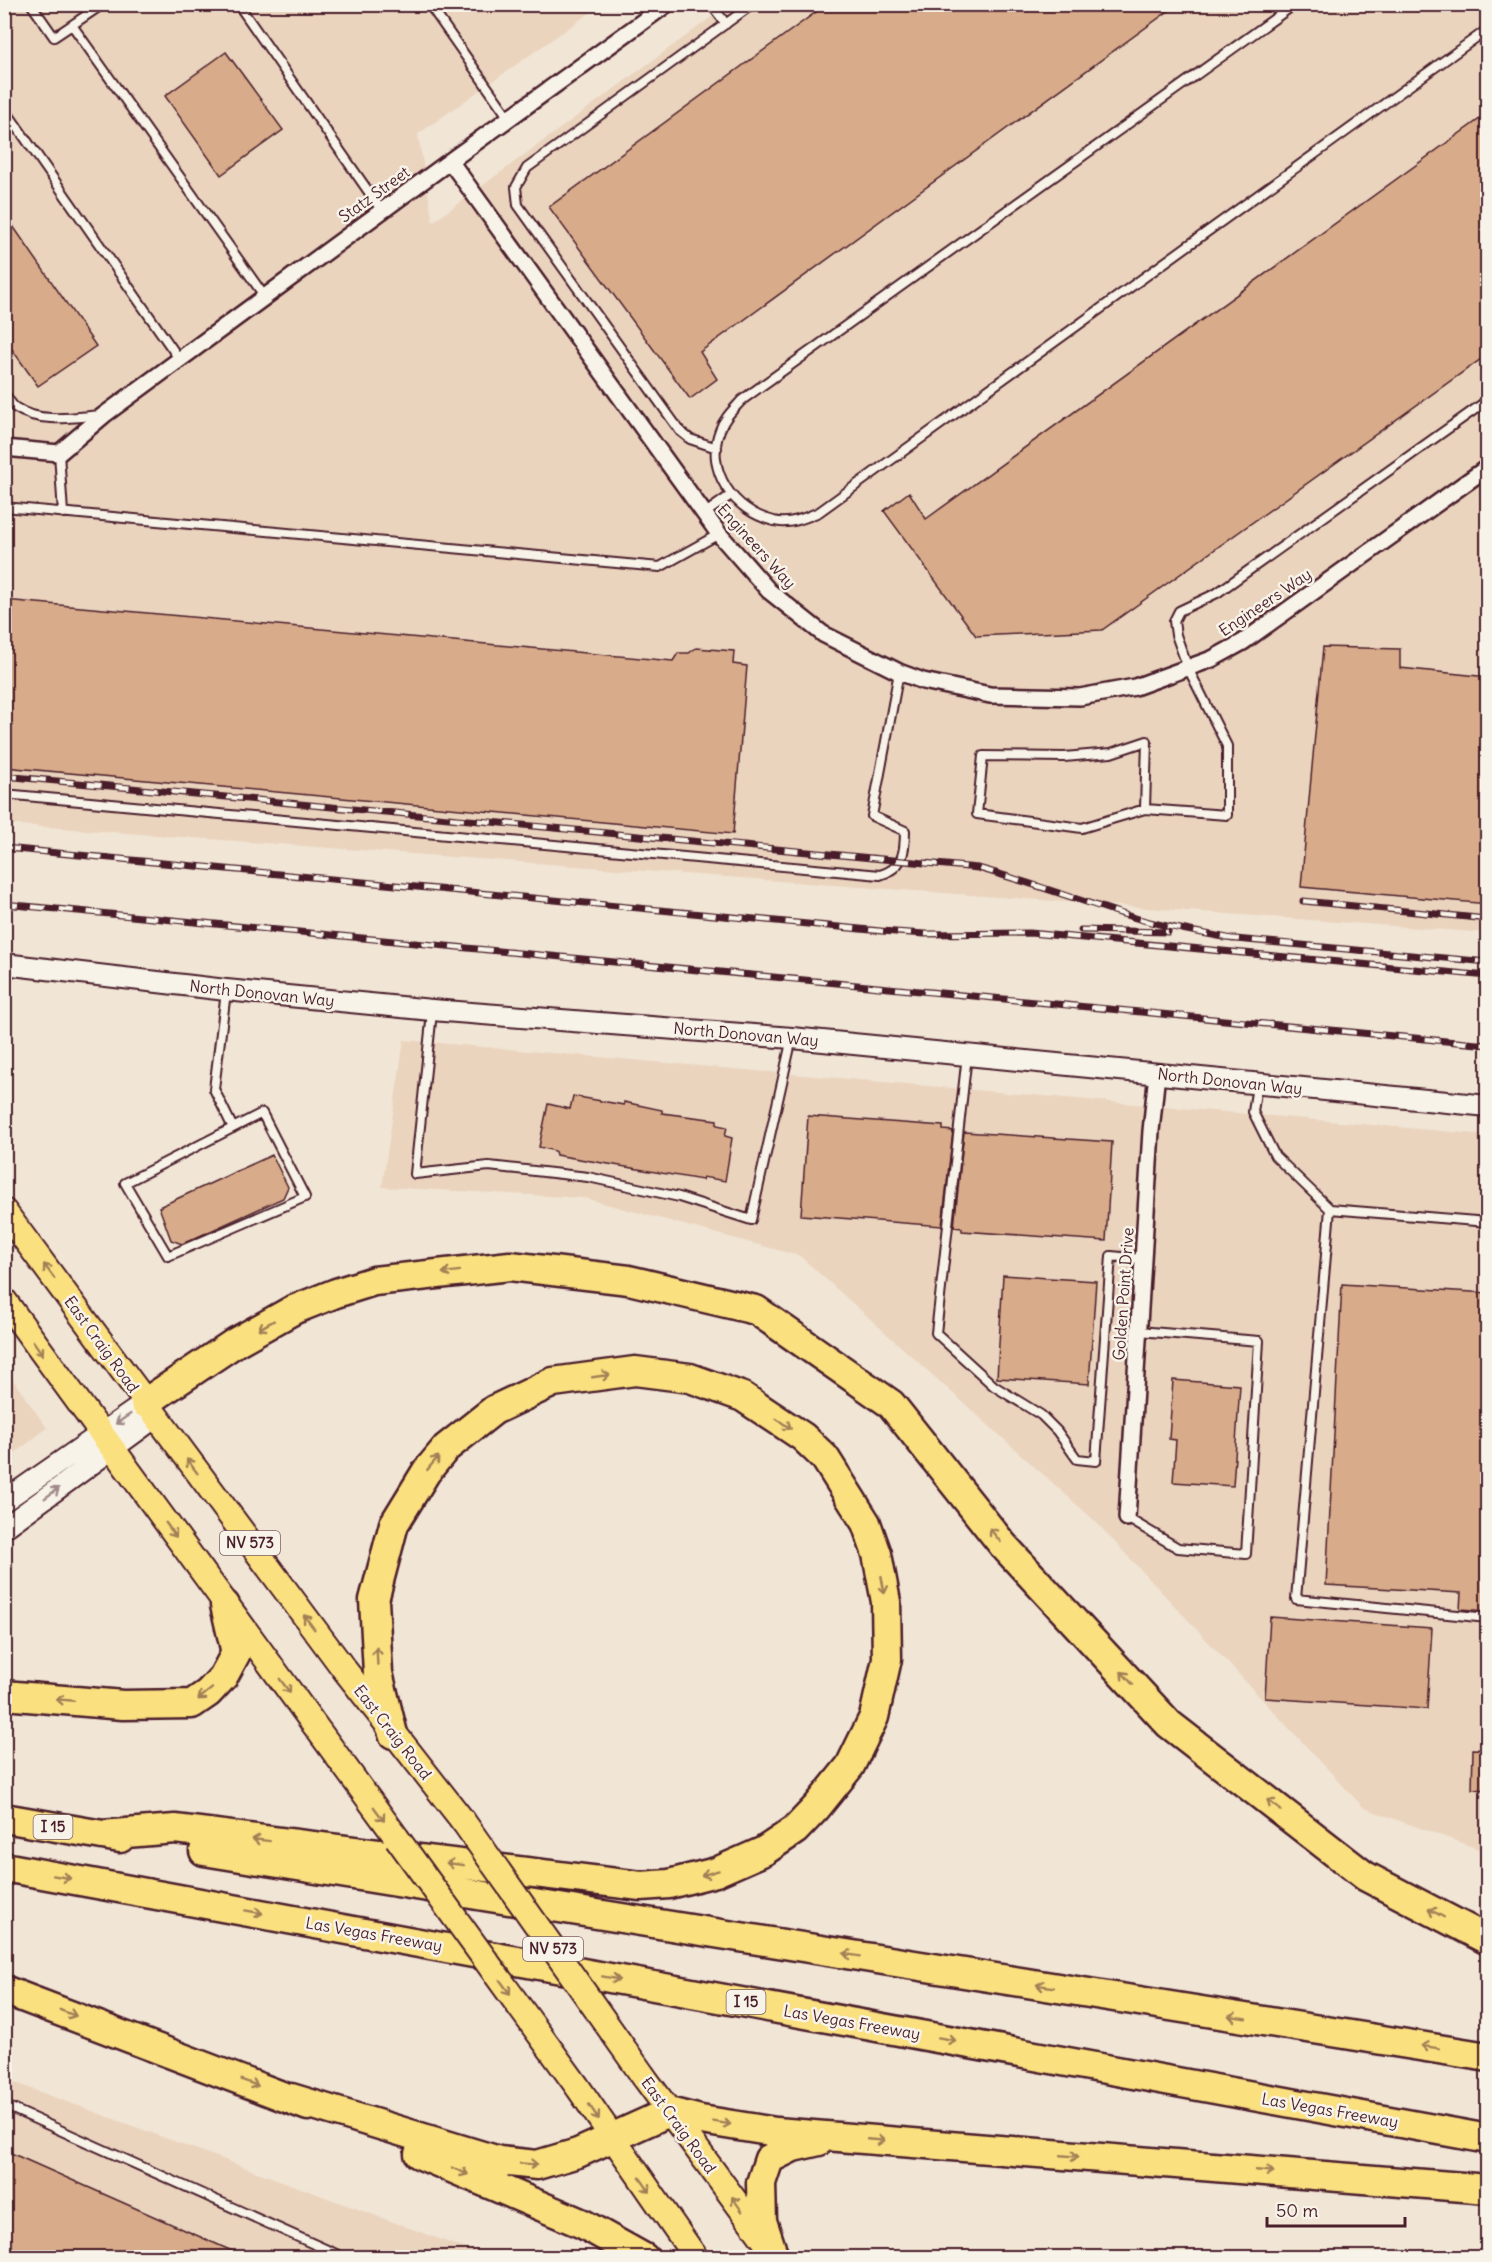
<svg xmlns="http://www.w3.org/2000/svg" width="1492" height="2262" viewBox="0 0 1492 2262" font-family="Delius,sans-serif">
	<rect width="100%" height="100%" fill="#f1e5d5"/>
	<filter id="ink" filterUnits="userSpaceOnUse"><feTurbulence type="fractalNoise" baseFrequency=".0167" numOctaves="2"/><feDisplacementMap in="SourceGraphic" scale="12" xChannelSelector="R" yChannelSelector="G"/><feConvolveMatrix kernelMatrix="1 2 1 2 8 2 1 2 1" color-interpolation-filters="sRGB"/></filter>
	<g filter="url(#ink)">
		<path fill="#ead4be" d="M 4,5 L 601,5 L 418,134 L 433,222 L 728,5 L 1487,5 L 1487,933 L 5,824 Z
			M 404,1040 L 1487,1135 L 1487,1852 L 1364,1808 L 1095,1521 L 800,1256 L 584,1198 L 382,1187 Z
			M 5,1369 L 47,1428 L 5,1461 L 4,1461 Z
			M 5,2079 L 488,2257 L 5,2257 Z"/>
		<path fill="#d8ab8a" stroke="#4a1f2b" stroke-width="1.5" d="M 827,4 L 1178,4 L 700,352 L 717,379 L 690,399 L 549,207 Z
			M 226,52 L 283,130 L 221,175 L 165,96 Z
			M 1488,113 L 1488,354 L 1102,630 L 976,636 L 884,511 L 909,492 L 926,519 Z
			M 4,213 L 96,346 L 38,386 L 4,338 Z
			M 4,600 L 673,661 L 678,653 L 689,653 L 696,648 L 734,651 L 733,664 L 747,666 L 733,834 L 4,767 Z
			M 1323,647 L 1400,649 L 1400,668 L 1488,677 L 1488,904 L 1301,887 Z
			M 573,1096 L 624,1105 L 624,1102 L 662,1110 L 662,1113 L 717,1120 L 717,1125 L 727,1127 L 725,1136 L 732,1138 L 725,1181 L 703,1177 L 702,1180 L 556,1155 L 555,1151 L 539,1147 L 548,1104 L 570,1109 Z
			M 808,1116 L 943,1126 L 943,1130 L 953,1131 L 942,1226 L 801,1215 Z
			M 964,1132 L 1112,1142 L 1106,1241 L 962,1231 L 962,1228 L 954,1227 Z
			M 272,1155 L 288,1187 L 283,1198 L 182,1244 L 171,1240 L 159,1207 Z
			M 1003,1275 L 1096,1281 L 1089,1384 L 997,1378 Z
			M 1342,1284 L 1488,1293 L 1488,1611 L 1460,1609 L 1461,1593 L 1326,1585 Z
			M 1173,1380 L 1240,1385 L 1233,1486 L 1173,1482 L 1176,1440 L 1169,1439 Z
			M 1270,1617 L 1432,1628 L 1427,1709 L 1265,1698 Z
			M 1473,1749 L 1488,1750 L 1488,1790 L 1472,1789 Z
			M 4,2150 L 248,2258 L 4,2258 Z"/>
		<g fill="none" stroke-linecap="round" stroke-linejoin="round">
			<g stroke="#4a1f2b" stroke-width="12">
				<path id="service" d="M 31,4 L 54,37 L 72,25
					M 103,4 L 72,25 L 265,297
					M 238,4 L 382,211
					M 429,4 L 509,118
					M 711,4 L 726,24
					M 1295,4 L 742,400 C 733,410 724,418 720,430 C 704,470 734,512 774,521 C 789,525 805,518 819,512 L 1488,29
					M 4,108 L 180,360
					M 4,393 C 8,398 11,405 16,408 C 40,424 75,417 101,415
					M 717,448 L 690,439 L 680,431 L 518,205 L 516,187 L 527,168 L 753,4
					M 59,453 L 63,513
					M 4,507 L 660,567 L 719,534
					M 704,514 L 731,495
					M 4,794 L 880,875 C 903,868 905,853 905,831 L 872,816 L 899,672
					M 1145,809 L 1147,741 L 1111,753 L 1064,757 L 983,756 L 977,814 L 1082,828 L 1145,809 L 1227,815 L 1227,746 L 1188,668 L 1176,635 L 1174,621 L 1179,611 L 1217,593 L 1488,400
					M 226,992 L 214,1089 L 233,1128
					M 432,1012 L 415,1174 L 489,1166 L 588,1177 L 679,1197 L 751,1220 L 792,1038
					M 967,1055 L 936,1333 L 994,1386 L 1041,1415 L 1057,1431 L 1077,1459 L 1096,1461 L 1111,1256 L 1143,1259
					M 1257,1085 L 1253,1112 L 1275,1156 L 1330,1209 L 1488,1222
					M 262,1113 L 305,1197 L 168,1256 L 125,1183 Z
					M 1330,1209 L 1296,1599 L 1488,1618
					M 1127,1518 L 1178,1548 L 1246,1554 L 1259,1341 L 1139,1331
					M 4,2105 L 345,2258"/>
			</g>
			<g stroke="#4a1f2b" stroke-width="20">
				<path id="minor" d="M 450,161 L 719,534 L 769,591 L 823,634 L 899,672 L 923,681 L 990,695 L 1080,697 L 1135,687 L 1212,659 L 1243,642 L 1488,467
					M 4,448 L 59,453 L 104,415 L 450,161 L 667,4
					M 1127,1518 L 1151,1131 L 1157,1073"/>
			</g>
			<g stroke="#4a1f2b" stroke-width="24">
				<path id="tertiary" d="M 4,964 L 226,990 L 432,1010 L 792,1038 L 1488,1106
					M 4,1501 L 145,1403
					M 4,1528 L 156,1417"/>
			</g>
			<g stroke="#4a1f2b" stroke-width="28">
				<path id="primary" d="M 4,1211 L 344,1669 L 463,1821
					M 4,1300 L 397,1838
					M 644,2077 L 767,2244
					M 577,2086 L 696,2258"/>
			</g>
			<g stroke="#4a1f2b" stroke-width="33">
				<path id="motorway" d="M 145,1403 L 236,1342 L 293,1310 L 336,1293 L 374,1281 L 510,1266 L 629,1280 L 756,1310 L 891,1404 L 1003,1545 L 1169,1724 L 1365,1876 L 1488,1940
					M 4,1695 L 123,1705 L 192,1704 L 208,1693 L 223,1677 L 236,1653 L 225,1605
					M 4,1818 L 120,1838
					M 102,1835 L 175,1829 L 641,1886 L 669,1884 L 716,1872 L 764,1851 L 795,1830 L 817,1807 L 850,1766 L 874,1717 L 887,1659 L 886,1602 L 877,1554 L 866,1523 L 825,1458 L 803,1437 L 743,1397 L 690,1378 L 635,1371 L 553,1382 L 494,1410 L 446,1448 L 426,1472 L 394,1524 L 374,1600 L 378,1673 L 393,1734
					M 204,1851 L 1488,2057
					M 4,1867 L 1488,2139
					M 4,1990 L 308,2106
					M 291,2098 L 499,2161 L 537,2165 L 578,2153 L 669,2112 L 701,2120 L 776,2132 L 1488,2189
					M 419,2154 L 583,2224 L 644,2258
					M 772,2251 L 762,2221 L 761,2183 L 769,2159 L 793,2147 L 819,2141"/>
			</g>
			<use href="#service" stroke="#f7f3e8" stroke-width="8"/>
			<use href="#minor" stroke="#f7f3e8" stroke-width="15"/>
			<use href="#tertiary" stroke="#f7f3e8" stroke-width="20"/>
			<use href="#primary" stroke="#fbe080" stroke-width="24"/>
			<use href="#motorway" stroke="#fbe080" stroke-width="28"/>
			<g stroke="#4a1f2b" stroke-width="7">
				<path id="rail" d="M 4,776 L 978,868 C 1029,882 1078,900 1129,916 C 1163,927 1198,932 1233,939
					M 5,848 L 881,931 L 925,934 L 1030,933 L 1488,976
					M 1303,901 L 1488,919
					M 4,904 L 1488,1045
					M 1081,930 L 1168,932
					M 1225,938 L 1488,962"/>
			</g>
			<use href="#rail" stroke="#f7f3e8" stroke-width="4.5" stroke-dasharray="14" stroke-linecap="butt"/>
			<g stroke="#4a1f2b" stroke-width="28" stroke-linecap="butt">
				<path id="primary-bridge" d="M 463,1821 L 644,2077
					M 397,1838 L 577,2086"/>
			</g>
			<use href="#primary-bridge" stroke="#fbe080" stroke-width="24"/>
		</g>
		<defs><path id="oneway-shaft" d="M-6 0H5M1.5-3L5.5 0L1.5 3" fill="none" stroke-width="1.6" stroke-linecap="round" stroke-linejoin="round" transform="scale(1.5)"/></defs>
		<g stroke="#a28056">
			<use href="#oneway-shaft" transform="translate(49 1271) rotate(-126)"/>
			<use href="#oneway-shaft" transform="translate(451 1272) rotate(173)"/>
			<use href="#oneway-shaft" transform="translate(266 1325) rotate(151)"/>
			<use href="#oneway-shaft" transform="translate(38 1348) rotate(55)"/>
			<use href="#oneway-shaft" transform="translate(601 1376) rotate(-8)"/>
			<use href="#oneway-shaft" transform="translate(784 1424) rotate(34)"/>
			<use href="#oneway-shaft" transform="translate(433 1463) rotate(-50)"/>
			<use href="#oneway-shaft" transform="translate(192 1466) rotate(-127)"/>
			<use href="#oneway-shaft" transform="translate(171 1530) rotate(54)"/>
			<use href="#oneway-shaft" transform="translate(995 1535) rotate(-129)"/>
			<use href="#oneway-shaft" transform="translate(883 1585) rotate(79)"/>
			<use href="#oneway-shaft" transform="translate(309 1622) rotate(-127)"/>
			<use href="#oneway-shaft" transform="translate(377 1656) rotate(-93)"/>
			<use href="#oneway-shaft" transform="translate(1127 1678) rotate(-133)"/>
			<use href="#oneway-shaft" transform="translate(285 1686) rotate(54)"/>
			<use href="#oneway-shaft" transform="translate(205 1694) rotate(141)"/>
			<use href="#oneway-shaft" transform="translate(65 1700) rotate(-175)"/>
			<use href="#oneway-shaft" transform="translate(1274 1805) rotate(-142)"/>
			<use href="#oneway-shaft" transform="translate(379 1814) rotate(54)"/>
			<use href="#oneway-shaft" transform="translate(261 1840) rotate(-173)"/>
			<use href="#oneway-shaft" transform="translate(455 1864) rotate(-173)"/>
			<use href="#oneway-shaft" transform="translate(710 1873) rotate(163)"/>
			<use href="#oneway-shaft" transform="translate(62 1877) rotate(10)"/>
			<use href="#oneway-shaft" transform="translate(254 1912) rotate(10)"/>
			<use href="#oneway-shaft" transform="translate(1436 1913) rotate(-152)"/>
			<use href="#oneway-shaft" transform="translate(852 1955) rotate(-171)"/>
			<use href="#oneway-shaft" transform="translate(611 1978) rotate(10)"/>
			<use href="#oneway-shaft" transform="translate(1045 1986) rotate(-171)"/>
			<use href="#oneway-shaft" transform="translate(505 1987) rotate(54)"/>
			<use href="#oneway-shaft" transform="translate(68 2013) rotate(21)"/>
			<use href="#oneway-shaft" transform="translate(1237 2017) rotate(-171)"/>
			<use href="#oneway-shaft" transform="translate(947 2039) rotate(10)"/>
			<use href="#oneway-shaft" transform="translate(1430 2047) rotate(-171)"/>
			<use href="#oneway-shaft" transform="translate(250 2083) rotate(21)"/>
			<use href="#oneway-shaft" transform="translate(594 2112) rotate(56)"/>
			<use href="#oneway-shaft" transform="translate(722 2123) rotate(9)"/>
			<use href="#oneway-shaft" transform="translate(876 2140) rotate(5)"/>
			<use href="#oneway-shaft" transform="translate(1070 2156) rotate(5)"/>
			<use href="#oneway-shaft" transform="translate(529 2164) rotate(3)"/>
			<use href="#oneway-shaft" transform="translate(460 2171) rotate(23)"/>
			<use href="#oneway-shaft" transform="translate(1265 2171) rotate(5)"/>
			<use href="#oneway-shaft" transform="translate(645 2185) rotate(55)"/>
			<use href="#oneway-shaft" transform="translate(737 2204) rotate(-125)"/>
		</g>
		<g stroke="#a0898a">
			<use href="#oneway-shaft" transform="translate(123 1419) rotate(146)"/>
			<use href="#oneway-shaft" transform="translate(52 1493) rotate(-36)"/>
		</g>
	</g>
	<g text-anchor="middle" stroke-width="5" stroke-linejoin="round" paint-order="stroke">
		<g fill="#f7f3e8" stroke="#7e5f64" stroke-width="1.5">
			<rect x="220" y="1531" width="60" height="24" rx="4.5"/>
			<rect x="33.5" y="1815" width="39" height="24" rx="4.5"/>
			<rect x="523" y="1937" width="60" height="24" rx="4.5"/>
			<rect x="726.5" y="1990" width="39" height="24" rx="4.5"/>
		</g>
		<g font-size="15" font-weight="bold" fill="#4a1f2b">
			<text x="250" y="1548">NV 573</text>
			<text x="53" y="1832">I 15</text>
			<text x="553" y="1954">NV 573</text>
			<text x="746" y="2007">I 15</text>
		</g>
		<g font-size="16" fill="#4a1f2b" stroke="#f7f3e8">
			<text transform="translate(374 194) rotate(-36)" y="6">Statz Street</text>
			<text transform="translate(757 546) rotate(48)" y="6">Engineers Way</text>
			<text transform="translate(1265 602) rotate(-34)" y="6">Engineers Way</text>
			<text transform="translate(262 993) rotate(6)" y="6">North Donovan Way</text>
			<text transform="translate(746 1034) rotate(5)" y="6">North Donovan Way</text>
			<text transform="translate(1230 1081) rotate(6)" y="6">North Donovan Way</text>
			<text transform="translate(1123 1294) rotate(-86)" y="6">Golden Point Drive</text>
			<text transform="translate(102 1344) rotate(54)" y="6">East Craig Road</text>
			<text transform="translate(393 1732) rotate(52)" y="6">East Craig Road</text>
			<text transform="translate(374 1934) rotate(10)" y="6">Las Vegas Freeway</text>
			<text transform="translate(852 2022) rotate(10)" y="6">Las Vegas Freeway</text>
			<text transform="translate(1330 2110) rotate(10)" y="6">Las Vegas Freeway</text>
			<text transform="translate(679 2125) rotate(54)" y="6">East Craig Road</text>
		</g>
	</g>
	<rect width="1492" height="2262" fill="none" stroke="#f7f3e8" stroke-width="24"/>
	<rect x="12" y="12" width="1468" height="2238" fill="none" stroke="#4a1f2b" stroke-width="2" filter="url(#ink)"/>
	<path d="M1267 2217v9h138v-9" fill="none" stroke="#4a1f2b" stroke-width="3"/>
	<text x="1276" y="2217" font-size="18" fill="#4a1f2b" stroke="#f7f3e8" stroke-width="4.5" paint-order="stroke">50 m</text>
</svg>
